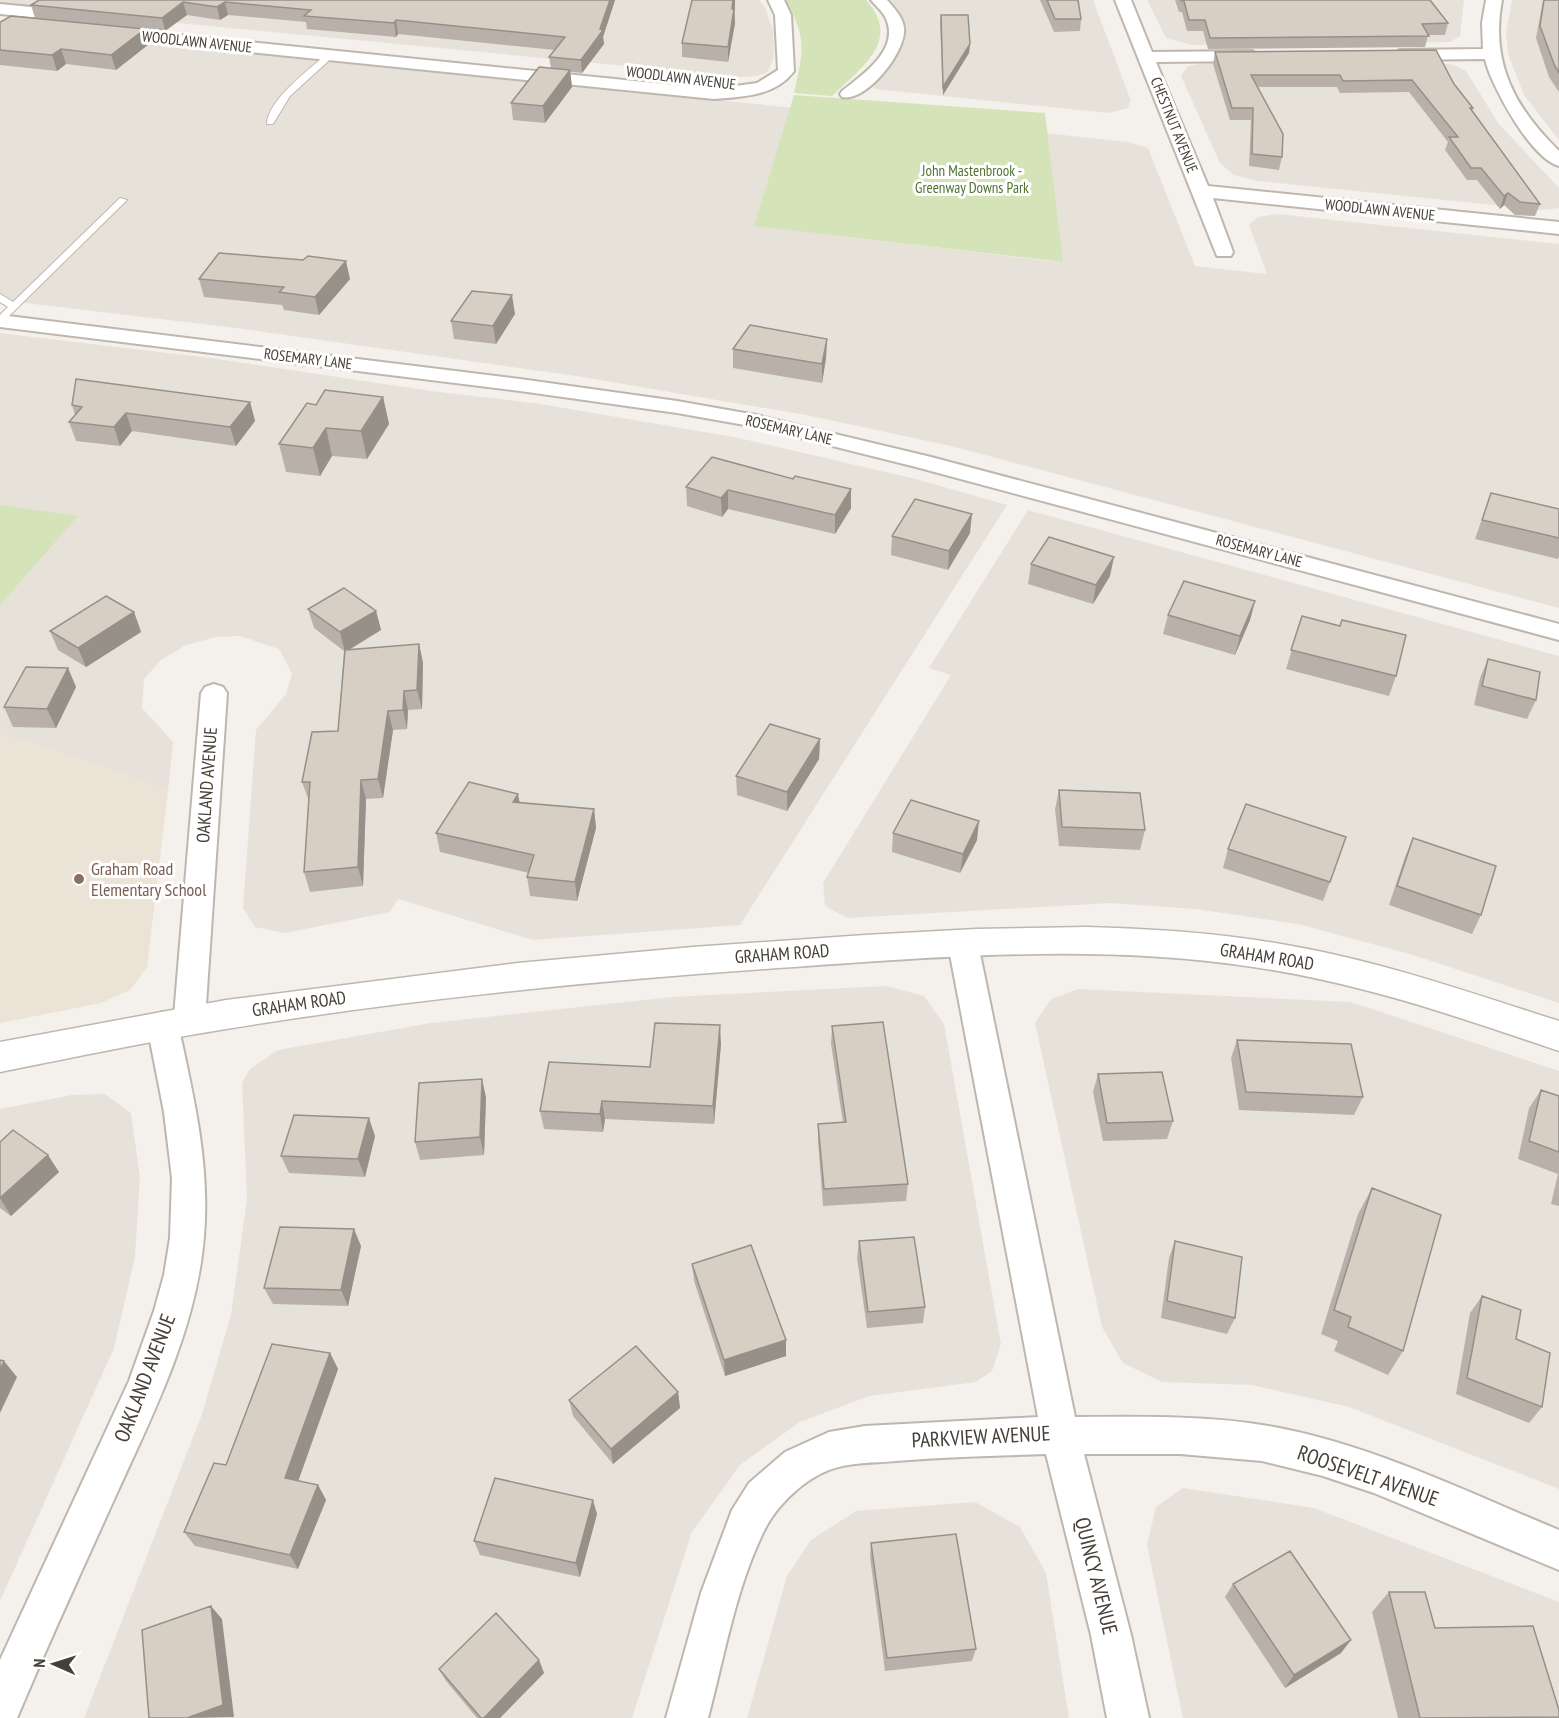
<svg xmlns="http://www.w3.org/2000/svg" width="1559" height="1718" viewBox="0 0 1559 1718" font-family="'PT Sans Narrow',sans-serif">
	<rect width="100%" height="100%" fill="#f4f0eb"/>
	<path fill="#e7e2d9" d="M 0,0 L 759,0 L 765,8 L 773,30 L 774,57 L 768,72 L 756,76 L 741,77 L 0,6 Z
		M 886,0 L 1093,0 L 1131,101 L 1128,108 L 1109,113 L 875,89 L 870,81 L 899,44 Z
		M 1147,0 L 1464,0 L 1460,36 L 1450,42 L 1192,45 L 1166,38 Z
		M 1512,0 L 1559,0 L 1559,140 L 1524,95 L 1508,54 L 1506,33 Z
		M 0,28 L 825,111 L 763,227 L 1059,262 L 1025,131 L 1128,142 L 1148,148 L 1195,266 L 1267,274 L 1249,225 L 1258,217 L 1277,214 L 1559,244 L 1559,608 L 951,446 L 806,415 L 576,376 L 236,328 L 0,300 Z
		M 1435,62 L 1454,65 L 1466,71 L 1499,124 L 1559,188 L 1559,208 L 1542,210 L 1257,181 L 1234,175 L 1220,163 L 1181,76 L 1188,66 L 1205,63 Z
		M 0,333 L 210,358 L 431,391 L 541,404 L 739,438 L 916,479 L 1007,505 L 740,925 L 533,940 L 398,899 L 390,912 L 285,933 L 255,927 L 243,908 L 256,730 L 286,694 L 292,674 L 279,649 L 240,636 L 216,637 L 186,645 L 161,660 L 144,679 L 142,708 L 173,742 L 168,791 L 86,761 L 0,734 Z
		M 1028,510 L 1559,656 L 1559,1003 L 1413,955 L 1298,924 L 1196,909 L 1111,903 L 847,918 L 825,906 L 823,883 L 951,675 L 929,668 Z
		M 886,986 L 924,996 L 944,1024 L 1001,1344 L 992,1371 L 976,1382 L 869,1396 L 800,1422 L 740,1465 L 692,1532 L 632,1718 L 84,1718 L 202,1414 L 231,1315 L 247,1199 L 242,1083 L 250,1069 L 278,1050 L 431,1023 L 672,997 Z
		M 1078,989 L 1351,1002 L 1559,1071 L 1559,1489 L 1349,1407 L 1252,1385 L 1162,1382 L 1123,1363 L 1102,1327 L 1035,1023 L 1051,999 Z
		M 105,1094 L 131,1113 L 140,1177 L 135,1257 L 114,1348 L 0,1601 L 0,1109 L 72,1095 Z
		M 1183,1488 L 1314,1508 L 1559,1602 L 1559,1718 L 1183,1718 L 1147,1545 L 1156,1507 Z
		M 975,1502 L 1020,1527 L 1046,1573 L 1069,1718 L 747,1718 L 787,1576 L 811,1540 L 856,1511 Z"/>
	<path fill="#ebe3d6" d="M 0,734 L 86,761 L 168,791 L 147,967 L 130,990 L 101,1003 L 0,1023 Z"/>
	<path fill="#d4e3b8" d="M 785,0 L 866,0 C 903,41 860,68 832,96 L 794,93 C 803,52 808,38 785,0 Z
		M 794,95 L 1045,113 L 1063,262 L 754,226 Z
		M 0,505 L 78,516 L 0,605 Z"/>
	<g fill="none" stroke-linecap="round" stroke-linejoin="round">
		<g stroke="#beb7ae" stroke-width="2">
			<path id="service" d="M 328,53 L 335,55 L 290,96 L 273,124 L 267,124 C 267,100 311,68 328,53 Z
				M 120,198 L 127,200 L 3,322 L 0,323 L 0,315 L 8,307 L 0,302 L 0,294 L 13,302 Z"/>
		</g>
		<g stroke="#beb7ae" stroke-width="4">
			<path id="minor" d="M 768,0 L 784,0 L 791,15 L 794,71 C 776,96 742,97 714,99 L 110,38 L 102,33 L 110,28 L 714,89 L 757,83 L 778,70 L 775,15 Z
				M 871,0 L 887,0 C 894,8 903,17 904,28 C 907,51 866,103 842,97 L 840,94 L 842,91 C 864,74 903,47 884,15 C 880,9 875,5 871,0 Z
				M 1115,0 L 1131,0 L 1152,52 L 1252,51 L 1260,56 L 1252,61 L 1156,62 L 1208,186 L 1559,222 L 1559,234 L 1213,198 L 1233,252 L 1231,256 L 1217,256 Z
				M 1486,0 L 1502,0 C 1490,63 1515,108 1559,151 L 1559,166 C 1532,160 1491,86 1485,59 L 1400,60 L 1392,55 L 1400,50 L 1483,49 L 1482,23 Z
				M 0,4 L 73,11 L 81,16 L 73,21 L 0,14 Z
				M 0,315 L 520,379 L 677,401 L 756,415 L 931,457 L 1559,624 L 1559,640 L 916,467 L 756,427 L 677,413 L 520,391 L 0,327 Z
				M 214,684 L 223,687 L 227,693 L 205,1020 L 200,1029 L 189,1033 L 179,1029 C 194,1098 210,1165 204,1236 C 197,1327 154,1412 117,1493 C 83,1568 49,1642 17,1718 L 0,1718 L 0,1660 L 129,1381 L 154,1311 L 164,1275 L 170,1238 L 172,1178 L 164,1112 L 147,1025 L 152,1016 L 163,1012 L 174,1016 L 201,693 L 205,687 Z
				M 963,932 L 974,936 L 978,944 L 1075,1417 C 1137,1417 1201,1415 1262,1425 C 1364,1441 1464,1491 1559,1530 L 1559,1570 L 1374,1493 L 1323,1476 L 1262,1461 L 1180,1454 L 1084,1454 L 1131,1635 L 1149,1718 L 1107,1718 L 1091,1635 L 1046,1454 C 996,1456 946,1457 896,1461 C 875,1463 849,1462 829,1470 C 801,1481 774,1508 762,1535 C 735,1592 724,1658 708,1718 L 666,1718 L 701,1593 L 732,1510 L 749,1483 L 785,1452 L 829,1432 L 865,1426 L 1038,1417 L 948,944 L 952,936 Z"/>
		</g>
		<g stroke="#beb7ae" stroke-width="3">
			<path id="tertiary" d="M 1087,927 C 1156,929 1224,933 1292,946 C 1383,962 1471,993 1559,1021 L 1559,1051 C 1459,1017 1358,982 1253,967 C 1101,944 947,956 794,967 C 604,980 414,998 226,1029 C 150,1041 75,1057 0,1072 L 0,1042 L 226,1000 L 518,963 L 693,947 L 865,935 L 976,929 Z"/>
		</g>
		<use href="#service" fill="#fff" fill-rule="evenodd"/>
		<use href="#minor" fill="#fff" fill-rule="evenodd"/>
		<use href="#tertiary" fill="#fff" fill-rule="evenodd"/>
	</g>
	<path fill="#b9b1a9" d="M 39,0 L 615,0 L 603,37 L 604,44 L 582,73 L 570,72 L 572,87 L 545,123 L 513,120 L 511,103 L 551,68 L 549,57 L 555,50 L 398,34 L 396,37 L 307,29 L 306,22 L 228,15 L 220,20 L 187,15 L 165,31 L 145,29 L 149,44 L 116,70 L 66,64 L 57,71 L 0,65 L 0,22 L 35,18 L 31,5 Z
		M 692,0 L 735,0 L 735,23 L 728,62 L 682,57 L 682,43 Z
		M 1040,0 L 1078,0 L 1081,19 L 1080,31 L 1054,32 Z
		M 1175,0 L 1430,0 L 1448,23 L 1445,35 L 1428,35 L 1425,47 L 1208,49 L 1203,31 L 1187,31 L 1182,12 L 1179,12 Z
		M 1543,0 L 1559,0 L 1559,92 L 1549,77 L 1536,38 Z
		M 941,15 L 970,44 L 969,53 L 943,95 L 940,23 Z
		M 1215,52 L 1454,84 L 1473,108 L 1472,111 L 1540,204 L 1535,216 L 1515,215 L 1504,205 L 1500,209 L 1477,180 L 1467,180 L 1445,150 L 1448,142 L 1409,92 L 1340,93 L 1337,87 L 1258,87 L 1282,157 L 1279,170 L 1249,166 L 1251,120 L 1230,120 L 1213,64 Z
		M 303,260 L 350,279 L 319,315 L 284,310 L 282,305 L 204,297 L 199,279 Z
		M 515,314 L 496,344 L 454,339 L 451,321 Z
		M 827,339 L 826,358 L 822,383 L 733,368 L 733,349 Z
		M 383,397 L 389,424 L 367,459 L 332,456 L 320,476 L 286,472 L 279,444 L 316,405 Z
		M 250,402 L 255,421 L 236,446 L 132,431 L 120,446 L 76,441 L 69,422 L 75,415 L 72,405 Z
		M 793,479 L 851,489 L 851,508 L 835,534 L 728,509 L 722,517 L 687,506 L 686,487 Z
		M 1491,493 L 1559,509 L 1559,556 L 1558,559 L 1475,539 Z
		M 970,533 L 948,570 L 891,555 L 892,536 Z
		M 1031,564 L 1110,576 L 1093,604 L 1028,584 Z
		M 1255,601 L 1250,620 L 1235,655 L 1163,634 L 1168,615 Z
		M 308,609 L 376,611 L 381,630 L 349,650 L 419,644 L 423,663 L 422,709 L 408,710 L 407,729 L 393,730 L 383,798 L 366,799 L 363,886 L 310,892 L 304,872 L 309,801 L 302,782 L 338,731 L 344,651 L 314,628 Z
		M 134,612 L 141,632 L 86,667 L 58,650 L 50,631 Z
		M 1302,616 L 1340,626 L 1342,620 L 1396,676 L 1389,696 L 1286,669 Z
		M 1488,659 L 1536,700 L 1527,719 L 1474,705 L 1480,678 Z
		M 68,668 L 76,687 L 56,728 L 13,727 L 4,707 Z
		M 820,739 L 819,759 L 787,811 L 737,795 L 736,776 Z
		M 1059,790 L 1145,830 L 1140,850 L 1059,846 L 1055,809 Z
		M 520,803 L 594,809 L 596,828 L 577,901 L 530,896 L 527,877 L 529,873 L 440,852 L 436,833 Z
		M 893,833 L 977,840 L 960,873 L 892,852 Z
		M 1413,838 L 1481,915 L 1472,934 L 1389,905 L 1405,857 Z
		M 1228,849 L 1330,882 L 1323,901 L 1223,868 Z
		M 832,1026 L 908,1184 L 906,1201 L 823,1206 L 818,1142 L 818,1124 L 843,1123 L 831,1044 Z
		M 1237,1040 L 1363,1097 L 1354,1115 L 1239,1110 L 1231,1058 Z
		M 721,1044 L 714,1124 L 605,1119 L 603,1132 L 544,1129 L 540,1111 L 650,1067 Z
		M 1098,1074 L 1173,1121 L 1167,1139 L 1103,1141 L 1093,1092 Z
		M 1541,1090 L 1559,1096 L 1559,1206 L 1551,1204 L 1558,1174 L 1518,1159 L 1529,1108 Z
		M 486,1097 L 484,1155 L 420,1160 L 415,1142 Z
		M 375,1136 L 365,1177 L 289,1173 L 281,1156 Z
		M 0,1142 L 59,1172 L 11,1216 L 0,1208 Z
		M 1372,1188 L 1403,1351 L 1388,1375 L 1334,1351 L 1338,1341 L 1321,1334 L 1358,1214 Z
		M 859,1241 L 925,1307 L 923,1323 L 867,1328 L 857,1258 Z
		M 1175,1241 L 1235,1318 L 1227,1334 L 1161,1318 L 1169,1258 Z
		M 361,1246 L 348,1306 L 273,1304 L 264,1288 Z
		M 692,1264 L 786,1356 L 725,1376 L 694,1281 Z
		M 1482,1296 L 1516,1339 L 1542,1407 L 1529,1423 L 1456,1394 L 1470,1313 Z
		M 330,1353 L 338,1369 L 298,1481 L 318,1485 L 326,1500 L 298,1569 L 195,1546 L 184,1532 Z
		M 678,1392 L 680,1408 L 613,1464 L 573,1416 L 569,1400 Z
		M 597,1514 L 580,1577 L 480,1555 L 474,1541 Z
		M 871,1543 L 976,1649 L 972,1661 L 885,1671 L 870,1557 Z
		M 1233,1584 L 1341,1653 L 1285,1688 L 1225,1597 Z
		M 1389,1592 L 1435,1628 L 1559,1710 L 1559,1718 L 1398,1718 L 1372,1612 Z
		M 539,1660 L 544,1673 L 500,1718 L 477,1718 L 446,1681 L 439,1669 Z"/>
	<path fill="#969089" d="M 610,0 L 615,0 L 603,37 L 604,44 L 582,73 L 581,60 L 600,29 Z
		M 733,0 L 735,0 L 735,5 L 732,23 L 732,9 Z
		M 183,2 L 187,15 L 165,31 L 162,18 Z
		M 225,2 L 228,15 L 220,20 L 217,7 Z
		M 734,9 L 735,23 L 728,62 L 728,47 Z
		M 396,20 L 398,34 L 396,37 L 394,23 Z
		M 145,29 L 149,44 L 116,70 L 111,55 Z
		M 970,44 L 969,53 L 943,95 L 943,87 Z
		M 61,49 L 66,64 L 57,71 L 52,55 Z
		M 570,70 L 572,87 L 545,123 L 543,106 Z
		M 1508,193 L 1504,205 L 1500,209 L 1504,196 Z
		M 346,261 L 350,279 L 319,315 L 315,297 Z
		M 512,295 L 515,314 L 496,344 L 493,326 Z
		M 827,339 L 826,358 L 822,383 L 822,364 Z
		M 383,397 L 389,424 L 367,459 L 361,431 Z
		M 250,402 L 255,421 L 236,446 L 230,427 Z
		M 126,413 L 132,431 L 120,446 L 114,427 Z
		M 326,428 L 332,456 L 320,476 L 313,448 Z
		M 851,489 L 851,508 L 835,534 L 835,515 Z
		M 728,490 L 728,509 L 722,517 L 721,498 Z
		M 972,514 L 970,533 L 948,570 L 949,551 Z
		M 1114,557 L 1110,576 L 1093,604 L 1096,585 Z
		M 1255,601 L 1250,620 L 1235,655 L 1240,636 Z
		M 376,611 L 381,630 L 345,652 L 340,632 Z
		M 134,612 L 141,632 L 86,667 L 78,648 Z
		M 419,644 L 423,663 L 422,709 L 417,690 Z
		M 68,668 L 76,687 L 56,728 L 47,709 Z
		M 404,691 L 408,710 L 407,729 L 403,710 Z
		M 388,711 L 393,730 L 383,798 L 378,779 Z
		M 820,739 L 819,759 L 787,811 L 787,792 Z
		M 361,780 L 366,799 L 363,886 L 358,867 Z
		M 518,794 L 522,814 L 513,802 Z
		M 594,809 L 596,828 L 577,901 L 575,882 Z
		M 979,821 L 977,840 L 960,873 L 963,854 Z
		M 720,1025 L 721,1044 L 714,1124 L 713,1106 Z
		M 482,1079 L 486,1097 L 484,1155 L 480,1137 Z
		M 602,1101 L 605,1119 L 603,1132 L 600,1114 Z
		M 369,1118 L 375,1136 L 365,1177 L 358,1159 Z
		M 48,1155 L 59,1172 L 11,1216 L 0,1198 Z
		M 354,1229 L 361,1246 L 348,1306 L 341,1290 Z
		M 786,1340 L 786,1356 L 725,1376 L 724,1360 Z
		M 330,1353 L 338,1369 L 294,1493 L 285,1478 Z
		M 4,1361 L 17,1377 L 0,1413 L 0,1370 Z
		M 678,1392 L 680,1408 L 613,1464 L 611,1449 Z
		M 318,1485 L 326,1500 L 298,1569 L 290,1555 Z
		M 593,1500 L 597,1514 L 580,1577 L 576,1563 Z
		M 211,1606 L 222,1619 L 234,1717 L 187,1718 Z
		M 1351,1640 L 1341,1653 L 1285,1688 L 1294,1675 Z
		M 539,1660 L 544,1673 L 500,1718 L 484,1718 Z"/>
	<path fill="#d7cec4" stroke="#969089" stroke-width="1.5" d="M 39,0 L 610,0 L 600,29 L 603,30 L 581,60 L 549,57 L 565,37 L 396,20 L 394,23 L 304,16 L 311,10 L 225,2 L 217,7 L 183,2 L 162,18 L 31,5 Z
		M 692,0 L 733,0 L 732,9 L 734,9 L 728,47 L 682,43 Z
		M 1047,0 L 1078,0 L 1081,19 L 1055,19 Z
		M 1180,0 L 1430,0 L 1448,23 L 1422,24 L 1429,36 L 1210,38 L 1205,20 L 1189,20 L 1184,1 Z
		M 1544,0 L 1559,0 L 1559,73 L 1554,64 L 1540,26 Z
		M 941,15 L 968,15 L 970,44 L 943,87 Z
		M 11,16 L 145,29 L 111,55 L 61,49 L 52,55 L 0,50 L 0,22 Z
		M 1436,50 L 1454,84 L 1473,108 L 1470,108 L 1540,204 L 1520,202 L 1508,193 L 1504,196 L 1481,168 L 1471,168 L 1449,137 L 1458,137 L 1412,80 L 1343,81 L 1340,75 L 1251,75 L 1283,134 L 1282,157 L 1252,154 L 1253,108 L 1232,108 L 1215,52 Z
		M 539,67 L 570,70 L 543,106 L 511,103 Z
		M 219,253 L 303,260 L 308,256 L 346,261 L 315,297 L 279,292 L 284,287 L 199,279 Z
		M 472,291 L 512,295 L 493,326 L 451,321 Z
		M 750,325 L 827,339 L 822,364 L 733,349 Z
		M 76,379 L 250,402 L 230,427 L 126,413 L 114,427 L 69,422 L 82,407 L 72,405 Z
		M 325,390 L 383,397 L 361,431 L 326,428 L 313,448 L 279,444 L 307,403 L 316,405 Z
		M 712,457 L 793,479 L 795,476 L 851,489 L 835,515 L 728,490 L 721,498 L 686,487 Z
		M 1491,493 L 1559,509 L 1559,538 L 1482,520 Z
		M 915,499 L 972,514 L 949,551 L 892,536 Z
		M 1049,537 L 1114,557 L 1096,585 L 1031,564 Z
		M 1184,581 L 1255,601 L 1240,636 L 1168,615 Z
		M 344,588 L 376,611 L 340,632 L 308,609 Z
		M 106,596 L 134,612 L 78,648 L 50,631 Z
		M 1302,616 L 1340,626 L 1342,620 L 1406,635 L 1396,676 L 1291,650 Z
		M 419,644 L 417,690 L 404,691 L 403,710 L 388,711 L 378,779 L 361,780 L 358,867 L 304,872 L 310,782 L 302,782 L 312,732 L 338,731 L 345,650 Z
		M 1488,659 L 1540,672 L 1536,700 L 1482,686 Z
		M 26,667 L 68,668 L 47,709 L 4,707 Z
		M 770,724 L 820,739 L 787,792 L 736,776 Z
		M 469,782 L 518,794 L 513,802 L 594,809 L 575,882 L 527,877 L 534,855 L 436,833 Z
		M 1059,790 L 1140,793 L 1145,830 L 1062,827 Z
		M 911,800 L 979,821 L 963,854 L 893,833 Z
		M 1246,804 L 1346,837 L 1330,882 L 1228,849 Z
		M 1413,838 L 1496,866 L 1481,915 L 1397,886 Z
		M 883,1022 L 908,1184 L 824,1189 L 818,1124 L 846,1122 L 832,1026 Z
		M 655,1023 L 720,1025 L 713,1106 L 602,1101 L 600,1114 L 540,1111 L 549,1062 L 650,1067 Z
		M 1237,1040 L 1351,1044 L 1363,1097 L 1246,1092 Z
		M 1162,1072 L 1173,1121 L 1107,1123 L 1098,1074 Z
		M 482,1079 L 480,1137 L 415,1142 L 419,1083 Z
		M 1541,1090 L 1559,1096 L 1559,1152 L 1529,1141 Z
		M 294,1115 L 369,1118 L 358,1159 L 281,1156 Z
		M 13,1130 L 48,1155 L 0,1198 L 0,1142 Z
		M 1372,1188 L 1441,1215 L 1403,1351 L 1348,1327 L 1351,1317 L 1334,1310 Z
		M 280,1227 L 354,1229 L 341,1290 L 264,1288 Z
		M 914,1237 L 925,1307 L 868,1312 L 859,1241 Z
		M 1175,1241 L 1242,1257 L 1235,1318 L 1167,1301 Z
		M 751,1245 L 786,1340 L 724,1360 L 692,1264 Z
		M 1482,1296 L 1521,1310 L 1516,1339 L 1550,1353 L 1542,1407 L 1467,1378 Z
		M 272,1344 L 330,1353 L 285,1478 L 318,1485 L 290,1555 L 184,1532 L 214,1463 L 226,1465 Z
		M 636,1346 L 678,1392 L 611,1449 L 569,1400 Z
		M 0,1360 L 4,1361 L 0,1370 Z
		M 495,1478 L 593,1500 L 576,1563 L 474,1541 Z
		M 956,1534 L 976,1649 L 887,1658 L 871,1543 Z
		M 1290,1551 L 1351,1640 L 1294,1675 L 1233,1584 Z
		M 1389,1592 L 1425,1592 L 1435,1628 L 1533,1626 L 1559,1710 L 1559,1717 L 1420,1718 Z
		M 211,1606 L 223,1705 L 187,1718 L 149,1718 L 142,1630 Z
		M 496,1613 L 539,1660 L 484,1718 L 481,1718 L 439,1669 Z"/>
	<circle fill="#8d6e63" stroke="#fff" stroke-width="2" cx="79" cy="879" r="6"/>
	<g text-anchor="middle" stroke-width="6" stroke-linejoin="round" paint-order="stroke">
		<g font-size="15" fill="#474039" stroke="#fff">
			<text transform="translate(197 42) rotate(6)" y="5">WOODLAWN AVENUE</text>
			<text transform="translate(681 78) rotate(7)" y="5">WOODLAWN AVENUE</text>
			<text transform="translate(1174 125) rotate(68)" y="5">CHESTNUT AVENUE</text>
			<text transform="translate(1380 210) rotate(6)" y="5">WOODLAWN AVENUE</text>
			<text transform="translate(308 359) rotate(7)" y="5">ROSEMARY LANE</text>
			<text transform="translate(789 430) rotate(13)" y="5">ROSEMARY LANE</text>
			<text transform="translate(1259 551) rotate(15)" y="5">ROSEMARY LANE</text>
		</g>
		<g font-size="15" fill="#517332" stroke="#fff">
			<text x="972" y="176">John Mastenbrook -<tspan x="972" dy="17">Greenway Downs Park</tspan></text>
		</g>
		<g font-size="18" fill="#474039" stroke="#fff">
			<text transform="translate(207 785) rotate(-86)" y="6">OAKLAND AVENUE</text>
			<text transform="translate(782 954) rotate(-4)" y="6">GRAHAM ROAD</text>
			<text transform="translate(1267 957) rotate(9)" y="6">GRAHAM ROAD</text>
			<text transform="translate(299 1004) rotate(-8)" y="6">GRAHAM ROAD</text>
		</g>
		<g font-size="18" fill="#785e54" stroke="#fff" text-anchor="start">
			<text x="91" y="875">Graham Road<tspan x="91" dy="21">Elementary School</tspan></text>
		</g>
		<g font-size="21" fill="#474039" stroke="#fff">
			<text transform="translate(145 1378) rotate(-69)" y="7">OAKLAND AVENUE</text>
			<text transform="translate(981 1437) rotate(-3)" y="7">PARKVIEW AVENUE</text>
			<text transform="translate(1368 1476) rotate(19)" y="7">ROOSEVELT AVENUE</text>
			<text transform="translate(1096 1576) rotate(76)" y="7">QUINCY AVENUE</text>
		</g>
	</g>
	<g transform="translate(54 1664) rotate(273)" stroke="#ffffff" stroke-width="4.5" paint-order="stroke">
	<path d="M0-4.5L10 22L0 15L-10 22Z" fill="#474039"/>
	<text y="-9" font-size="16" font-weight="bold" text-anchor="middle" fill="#474039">N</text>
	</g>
</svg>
